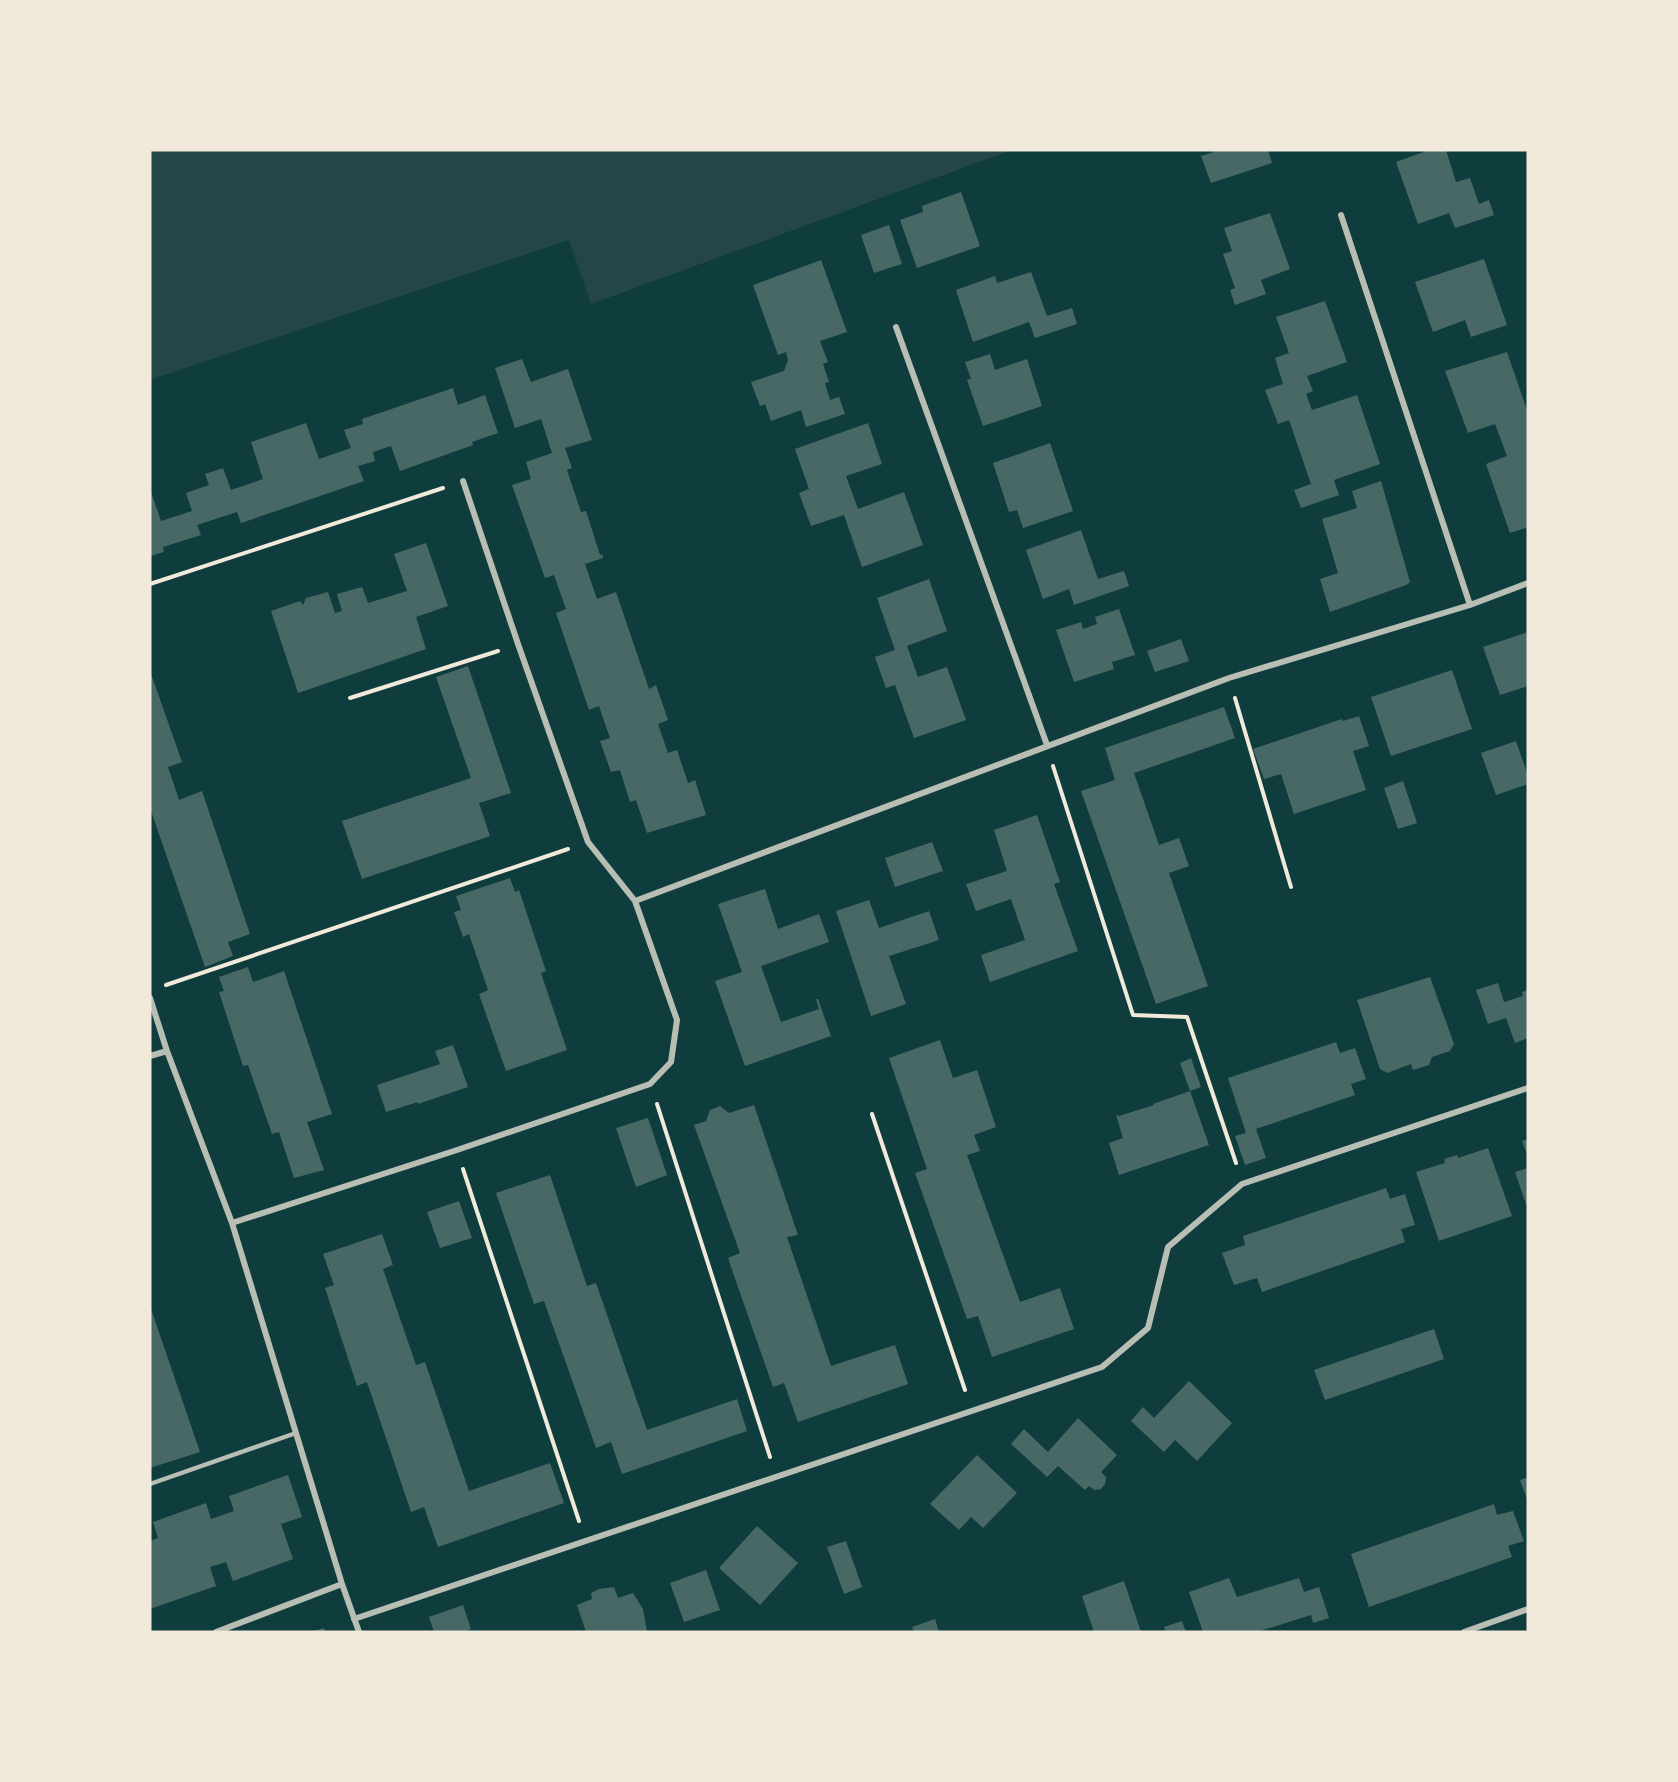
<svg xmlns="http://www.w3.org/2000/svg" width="1678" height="1782" viewBox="0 0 1678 1782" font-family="Lato,sans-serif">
	<rect width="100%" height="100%" fill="#0f3d3e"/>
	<path fill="#244646" d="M 150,150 L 1012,150 L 591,304 L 569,240 L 150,380 Z"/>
	<path fill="#486865" d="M 1213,150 L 1268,150 L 1272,163 L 1211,183 L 1201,156 L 1214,152 Z
		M 1429,150 L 1446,150 L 1456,182 L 1470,178 L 1479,204 L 1489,200 L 1494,215 L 1455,228 L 1449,213 L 1418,224 L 1396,162 Z
		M 961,192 L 980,246 L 917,268 L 900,220 L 923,212 L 922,206 Z
		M 1270,213 L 1290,269 L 1261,280 L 1266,294 L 1235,305 L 1230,290 L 1235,288 L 1223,254 L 1232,251 L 1224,228 Z
		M 889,225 L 902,264 L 874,273 L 861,235 Z
		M 1484,259 L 1507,325 L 1471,337 L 1465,320 L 1433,332 L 1415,282 Z
		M 821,260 L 847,332 L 820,341 L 828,362 L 823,364 L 829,382 L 825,383 L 830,400 L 839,397 L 845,414 L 806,427 L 801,410 L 771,421 L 765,404 L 760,406 L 751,382 L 784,371 L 788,360 L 786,352 L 778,355 L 753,285 Z
		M 1031,272 L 1047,316 L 1072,308 L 1077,324 L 1035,338 L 1029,322 L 973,342 L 956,290 L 995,276 L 997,283 Z
		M 1325,301 L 1347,362 L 1307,376 L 1313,391 L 1306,394 L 1312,410 L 1357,395 L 1380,464 L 1334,480 L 1339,495 L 1301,508 L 1294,490 L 1311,484 L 1289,420 L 1278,424 L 1265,390 L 1283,384 L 1275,358 L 1289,353 L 1276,317 Z
		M 1507,352 L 1528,413 L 1528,527 L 1510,533 L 1486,464 L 1507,456 L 1495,424 L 1468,433 L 1445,371 Z
		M 990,354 L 995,370 L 1027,359 L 1042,406 L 983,426 L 967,380 L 971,379 L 965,362 Z
		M 522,359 L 531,382 L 568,369 L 592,440 L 565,448 L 572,468 L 567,470 L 581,512 L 586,511 L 600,555 L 602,554 L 603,558 L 585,564 L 597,599 L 616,592 L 649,689 L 656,685 L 668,720 L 658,724 L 668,753 L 677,750 L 688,783 L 695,780 L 706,815 L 647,833 L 636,800 L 630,802 L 620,770 L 611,772 L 600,741 L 610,738 L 604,721 L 599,706 L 589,710 L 556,613 L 566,609 L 554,575 L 545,578 L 512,485 L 531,479 L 526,462 L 552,453 L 541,419 L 515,428 L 495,368 Z
		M 453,388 L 458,405 L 485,395 L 498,433 L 472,442 L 473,445 L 400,471 L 391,446 L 373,452 L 375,461 L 358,466 L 364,481 L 241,523 L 237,512 L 197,525 L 201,535 L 163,547 L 164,552 L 150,556 L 150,489 L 161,521 L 192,511 L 186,493 L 209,485 L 205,474 L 223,468 L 231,490 L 263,479 L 251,442 L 306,423 L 319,459 L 351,448 L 344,430 L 363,424 L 362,419 Z
		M 868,423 L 882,464 L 846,476 L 858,509 L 904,492 L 923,545 L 862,567 L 844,515 L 811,526 L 799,493 L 809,489 L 795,449 Z
		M 1050,443 L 1073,511 L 1023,528 L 1017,510 L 1009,512 L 993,463 Z
		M 1381,481 L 1410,582 L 1406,585 L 1330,612 L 1320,579 L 1338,573 L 1322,519 L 1357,508 L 1352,491 Z
		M 1081,530 L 1098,579 L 1124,571 L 1129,586 L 1074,605 L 1069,589 L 1043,599 L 1026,550 Z
		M 426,543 L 448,606 L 416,617 L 426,649 L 298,693 L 271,611 L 300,601 L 303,605 L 306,598 L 328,592 L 335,613 L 342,611 L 337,594 L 362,587 L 368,603 L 407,591 L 394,554 Z
		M 929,579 L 947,631 L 907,646 L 918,677 L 947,667 L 966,720 L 914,738 L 895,685 L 886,688 L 875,657 L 895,650 L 877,598 Z
		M 1119,609 L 1135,655 L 1112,662 L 1114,669 L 1074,682 L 1056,630 L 1081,622 L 1083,629 L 1097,624 L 1095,617 Z
		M 1528,632 L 1528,686 L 1500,695 L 1483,647 Z
		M 1181,639 L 1189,661 L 1155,672 L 1147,651 Z
		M 468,666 L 511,793 L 479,803 L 490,836 L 362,879 L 342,821 L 471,778 L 436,677 Z
		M 1452,670 L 1472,729 L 1391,756 L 1371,697 Z
		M 150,671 L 182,762 L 168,767 L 179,800 L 202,791 L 250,934 L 228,942 L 233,956 L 205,967 L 150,808 Z
		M 1224,707 L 1235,738 L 1134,773 L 1159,845 L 1179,838 L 1189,866 L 1169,873 L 1208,986 L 1156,1004 L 1081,791 L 1115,780 L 1105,748 Z
		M 1359,716 L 1369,746 L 1353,751 L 1366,790 L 1294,814 L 1281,774 L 1264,779 L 1253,749 L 1342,719 L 1343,721 Z
		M 1516,741 L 1528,776 L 1528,784 L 1496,795 L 1481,753 Z
		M 1403,781 L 1417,823 L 1398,829 L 1384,788 Z
		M 1037,815 L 1060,882 L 1054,884 L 1078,951 L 990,982 L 981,955 L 1025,940 L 1011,899 L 976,911 L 966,884 L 1007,871 L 994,830 Z
		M 932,842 L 943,871 L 895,887 L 885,858 Z
		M 510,878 L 515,892 L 519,890 L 546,971 L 541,973 L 567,1050 L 506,1071 L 479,994 L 488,990 L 469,934 L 463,937 L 454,912 L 461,910 L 456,896 Z
		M 765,889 L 778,929 L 819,914 L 829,942 L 761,966 L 781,1022 L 819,1009 L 816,999 L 818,999 L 831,1036 L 745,1066 L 715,981 L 742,972 L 718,904 Z
		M 869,900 L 879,928 L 929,911 L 939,940 L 889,956 L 906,1004 L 871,1016 L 836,911 Z
		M 248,967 L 253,982 L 284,971 L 332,1114 L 307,1122 L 324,1170 L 294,1178 L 279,1132 L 272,1134 L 248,1065 L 243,1066 L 219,992 L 224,991 L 219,977 Z
		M 1430,977 L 1454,1044 L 1450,1051 L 1432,1057 L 1429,1065 L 1413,1070 L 1411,1064 L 1387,1073 L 1380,1069 L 1357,1000 Z
		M 1498,983 L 1504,1002 L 1523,996 L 1522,992 L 1528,990 L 1528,1038 L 1515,1043 L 1506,1018 L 1488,1024 L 1476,990 Z
		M 940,1040 L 953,1078 L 977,1070 L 996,1127 L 974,1135 L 980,1151 L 967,1155 L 1020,1302 L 1060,1288 L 1074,1329 L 992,1357 L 978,1316 L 967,1319 L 915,1173 L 927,1169 L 889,1058 Z
		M 1336,1042 L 1340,1053 L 1355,1048 L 1366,1079 L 1351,1084 L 1355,1095 L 1256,1129 L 1266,1158 L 1245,1165 L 1235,1136 L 1246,1133 L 1228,1078 Z
		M 453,1045 L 468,1087 L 418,1104 L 418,1102 L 386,1112 L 377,1085 L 440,1064 L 435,1051 Z
		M 1191,1058 L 1201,1087 L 1190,1091 L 1180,1063 Z
		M 1190,1091 L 1209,1145 L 1119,1175 L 1109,1143 L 1123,1138 L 1116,1115 L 1119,1116 L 1154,1105 L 1153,1104 Z
		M 754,1105 L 798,1235 L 787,1237 L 831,1366 L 895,1345 L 908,1384 L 798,1422 L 784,1383 L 773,1387 L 739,1290 L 728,1258 L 740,1253 L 694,1125 L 706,1121 L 710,1110 L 720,1106 L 729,1113 Z
		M 648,1118 L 667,1175 L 636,1187 L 616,1128 Z
		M 1528,1139 L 1528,1157 L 1522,1141 Z
		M 1488,1148 L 1512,1216 L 1439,1241 L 1416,1172 L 1445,1163 L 1444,1159 L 1457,1155 L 1458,1158 Z
		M 1528,1168 L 1528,1210 L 1515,1172 Z
		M 550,1175 L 587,1286 L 596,1283 L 647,1430 L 737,1399 L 747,1431 L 622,1474 L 611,1442 L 596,1448 L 544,1301 L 534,1304 L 496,1193 Z
		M 1386,1188 L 1390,1199 L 1405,1194 L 1415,1225 L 1401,1229 L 1405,1242 L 1262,1292 L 1257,1278 L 1234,1285 L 1222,1253 L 1245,1245 L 1243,1236 Z
		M 459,1201 L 472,1238 L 440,1248 L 427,1212 Z
		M 382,1234 L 393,1265 L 383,1269 L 416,1365 L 425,1362 L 469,1491 L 550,1463 L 564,1503 L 438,1547 L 424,1507 L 411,1512 L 367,1382 L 357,1386 L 325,1288 L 334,1285 L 323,1254 Z
		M 150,1306 L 200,1452 L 150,1468 Z
		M 1434,1329 L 1444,1359 L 1325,1400 L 1314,1370 Z
		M 1189,1381 L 1232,1423 L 1197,1461 L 1175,1440 L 1164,1452 L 1131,1421 L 1143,1407 L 1154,1418 Z
		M 1078,1418 L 1117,1455 L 1101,1472 L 1106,1477 L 1105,1484 L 1101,1489 L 1094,1490 L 1089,1486 L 1085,1490 L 1058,1466 L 1047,1477 L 1011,1444 L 1024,1429 L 1048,1452 Z
		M 977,1455 L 1017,1493 L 983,1528 L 971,1517 L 959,1530 L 930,1504 Z
		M 288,1475 L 302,1517 L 281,1524 L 293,1559 L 233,1581 L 226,1562 L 210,1567 L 216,1586 L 150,1609 L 150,1541 L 158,1538 L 153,1522 L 206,1503 L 211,1519 L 234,1511 L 229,1496 Z
		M 1528,1477 L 1528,1502 L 1520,1480 Z
		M 1494,1504 L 1497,1515 L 1513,1511 L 1524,1541 L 1508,1546 L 1512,1557 L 1369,1607 L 1351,1554 Z
		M 757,1526 L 798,1563 L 760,1605 L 719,1568 Z
		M 846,1541 L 862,1587 L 844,1594 L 827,1547 Z
		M 706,1570 L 720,1610 L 684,1622 L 670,1583 Z
		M 1229,1578 L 1237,1597 L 1299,1578 L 1304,1592 L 1319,1587 L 1329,1618 L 1313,1623 L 1311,1615 L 1257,1632 L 1203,1632 L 1189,1592 Z
		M 1124,1581 L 1141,1632 L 1094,1632 L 1082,1596 Z
		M 614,1587 L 618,1598 L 633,1593 L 643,1609 L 647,1632 L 586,1632 L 577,1605 L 592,1599 L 591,1593 L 599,1589 Z
		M 463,1605 L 471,1629 L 462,1632 L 434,1632 L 429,1617 Z
		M 935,1619 L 939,1632 L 914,1632 L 912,1627 Z
		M 1182,1621 L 1186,1632 L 1166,1632 L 1164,1627 Z
		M 324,1628 L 325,1632 L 311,1632 Z"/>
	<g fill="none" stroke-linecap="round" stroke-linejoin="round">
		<path stroke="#f1e9da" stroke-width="4" d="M 150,584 L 443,488
			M 350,698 L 498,651
			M 1235,698 L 1291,887
			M 1053,766 L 1133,1015 L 1187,1017 L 1236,1163
			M 166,985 L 568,849
			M 657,1104 L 770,1457
			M 872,1114 L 965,1390
			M 463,1169 L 579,1521"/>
		<path stroke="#b8beb3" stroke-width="4.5" d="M 150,1484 L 296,1433"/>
		<path stroke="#b8beb3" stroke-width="6" d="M 1341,215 L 1470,605
			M 896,327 L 1047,745
			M 463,481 L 518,644 L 588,842 L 635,901
			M 150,998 L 167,1051 L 232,1223 L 342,1584 L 359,1632
			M 150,1056 L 167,1051
			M 232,1223 L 457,1150 L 650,1084 L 671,1062 L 677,1020 L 635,901 L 1229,678 L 1470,605 L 1528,583
			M 354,1619 L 1102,1367 L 1148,1328 L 1168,1247 L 1242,1184 L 1528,1088
			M 216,1632 L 342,1584
			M 1464,1632 L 1528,1609"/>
	</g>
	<rect width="1678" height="1782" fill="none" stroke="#f1e9da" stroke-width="303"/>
</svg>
